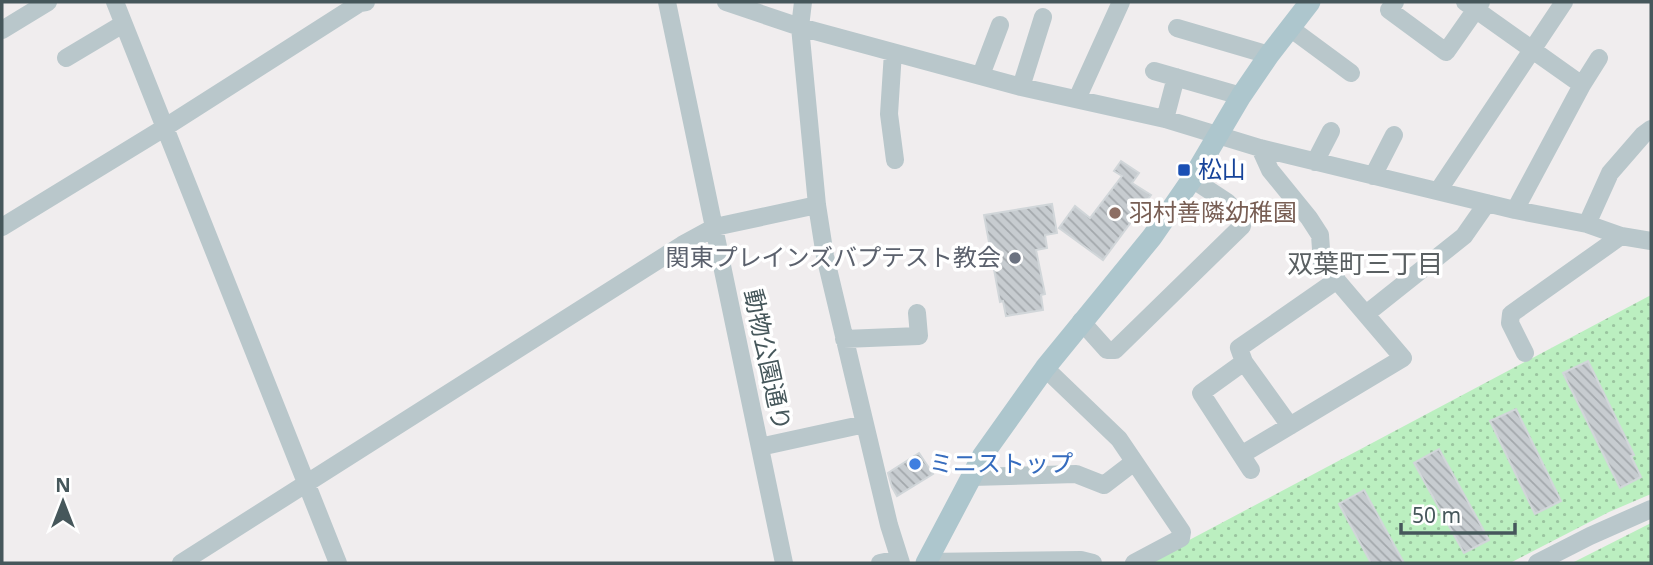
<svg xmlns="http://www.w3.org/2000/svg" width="1653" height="565" viewBox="0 0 1653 565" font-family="'Noto Sans','Noto Sans JP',sans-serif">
	<defs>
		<pattern id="grass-dots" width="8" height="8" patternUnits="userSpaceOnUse" patternTransform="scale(1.75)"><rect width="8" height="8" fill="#bbefc0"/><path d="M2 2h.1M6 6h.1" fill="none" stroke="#9ac49f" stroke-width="1.8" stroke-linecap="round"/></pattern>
		<pattern id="building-back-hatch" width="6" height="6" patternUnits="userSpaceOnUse" patternTransform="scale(1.75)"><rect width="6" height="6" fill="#c7ccd0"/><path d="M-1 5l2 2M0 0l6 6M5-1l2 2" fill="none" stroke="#a3a8ac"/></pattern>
	</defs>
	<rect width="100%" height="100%" fill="#f0edee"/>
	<path fill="url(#grass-dots)" d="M 1651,295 L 1651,494 L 1609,512 L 1510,563 L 1146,563 Z
		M 1651,523 L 1651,563 L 1572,563 Z"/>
	<path fill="url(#building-back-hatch)" stroke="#d1d6d9" stroke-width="2" d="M 1121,161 L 1139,173 L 1132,183 L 1151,195 L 1103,260 L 1059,228 L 1075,206 L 1090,218 L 1122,176 L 1114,171 Z
		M 1052,204 L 1057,233 L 1045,235 L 1047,248 L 1036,250 L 1045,294 L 1041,295 L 1043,310 L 1006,316 L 1003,301 L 1000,302 L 984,215 Z
		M 1588,361 L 1634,455 L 1631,456 L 1641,477 L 1620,488 L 1563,373 Z
		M 1516,409 L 1561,501 L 1535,514 L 1490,421 Z
		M 1439,449 L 1489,540 L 1464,553 L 1414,463 Z
		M 919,453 L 933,474 L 897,496 L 892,487 L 888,473 Z
		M 1364,490 L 1404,563 L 1371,563 L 1339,504 Z"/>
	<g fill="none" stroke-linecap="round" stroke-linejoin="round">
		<path stroke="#b9c7cb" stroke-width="18" d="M 115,2 L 338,563
			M 667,2 L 784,563
			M 726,2 L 800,27 L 1021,87 L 1165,119 L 1260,148 L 1515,210 L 1587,224 L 1621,236 L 1651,241
			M 803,2 L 800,27 L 817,205 L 825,256 L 889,525 L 901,563
			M 1395,2 L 1389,10 L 1446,52 L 1481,2
			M 1465,2 L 1582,85 L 1515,210
			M 1177,28 L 1269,55
			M 1290,28 L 1351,73
			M 2,30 L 48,2
			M 893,52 L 889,114 L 895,160
			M 66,58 L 123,24
			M 1154,71 L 1241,96
			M 981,75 L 1000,25
			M 1582,85 L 1599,58
			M 1021,87 L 1043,17
			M 1077,99 L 1121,2
			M 1165,119 L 1176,77
			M 1315,162 L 1331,131
			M 1373,176 L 1394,135
			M 1438,191 L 1564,2
			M 1587,224 L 1610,173 L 1643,135 L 1651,129
			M 2,227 L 164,128 L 360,3 L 366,2
			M 1366,314 L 1464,236 L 1487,203
			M 1081,321 L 1107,350 L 1115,350 L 1242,226 L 1243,219 L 1227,202 L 1192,179
			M 844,339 L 919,336 L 917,313
			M 1525,353 L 1510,323 L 1511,314 L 1621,236
			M 1244,362 L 1201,393 L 1251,470
			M 1045,368 L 1119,439 L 1182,532 L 1181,538 L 1134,563
			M 1290,426 L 1244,362 L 1239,348 L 1337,280
			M 760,447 L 865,424
			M 1241,455 L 1403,358 L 1322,263 L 1320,235 L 1309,218 L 1270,170 L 1260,148
			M 972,477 L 1076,474 L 1104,485 L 1134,462
			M 926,562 L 1081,560 L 1093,563
			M 181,563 L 682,245 L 715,227 L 817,205
			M 880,563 L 899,559
			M 1537,563 L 1590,536 L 1651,509"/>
		<path stroke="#adc6cd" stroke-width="21" d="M 926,563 L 983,455 L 1045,368 L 1152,237 L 1192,179 L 1241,96 L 1269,55 L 1310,2"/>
	</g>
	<rect fill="#1a4fb4" stroke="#fff" stroke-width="2.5" x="1177" y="163" width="14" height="14" rx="3.5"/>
	<circle fill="#8d6e63" stroke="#fff" stroke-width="2.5" cx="1115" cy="213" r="7"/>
	<circle fill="#6b7280" stroke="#fff" stroke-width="2.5" cx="1015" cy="258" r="7"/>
	<circle fill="#3f7fe0" stroke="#fff" stroke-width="2.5" cx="915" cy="464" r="7"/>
	<g text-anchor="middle" stroke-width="7" stroke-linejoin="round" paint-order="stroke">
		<g font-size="24" fill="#164399" stroke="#fff" text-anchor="start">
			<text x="1198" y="178">松山</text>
		</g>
		<g font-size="24" fill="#785e54" stroke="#fff" text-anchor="start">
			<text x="1129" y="221">羽村善隣幼稚園</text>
		</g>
		<g font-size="24" fill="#5b616d" stroke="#fff" text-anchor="end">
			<text x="1001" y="266">関東プレインズバプテスト教会</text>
		</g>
		<g font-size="24" fill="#46575b" stroke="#fff">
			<text transform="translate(767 360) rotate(78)" y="8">動物公園通り</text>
		</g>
		<g font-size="24" fill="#366cbe" stroke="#fff" text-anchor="start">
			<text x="929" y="472">ミニストップ</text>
		</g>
		<g font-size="26" fill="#5a6062" stroke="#fff">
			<text x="1365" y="273">双葉町三丁目</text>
		</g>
	</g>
	<rect width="1653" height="565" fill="none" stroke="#46575b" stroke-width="7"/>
	<g transform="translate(63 502)" stroke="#ffffff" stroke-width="5" paint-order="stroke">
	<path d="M0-5L12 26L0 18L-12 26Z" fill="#46575b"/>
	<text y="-10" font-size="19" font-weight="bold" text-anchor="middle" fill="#46575b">N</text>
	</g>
	<path d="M1401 523v10h114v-10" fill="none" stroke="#46575b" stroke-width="3.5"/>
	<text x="1412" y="523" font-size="21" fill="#46575b" stroke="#ffffff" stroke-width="5" paint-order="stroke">50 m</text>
</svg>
